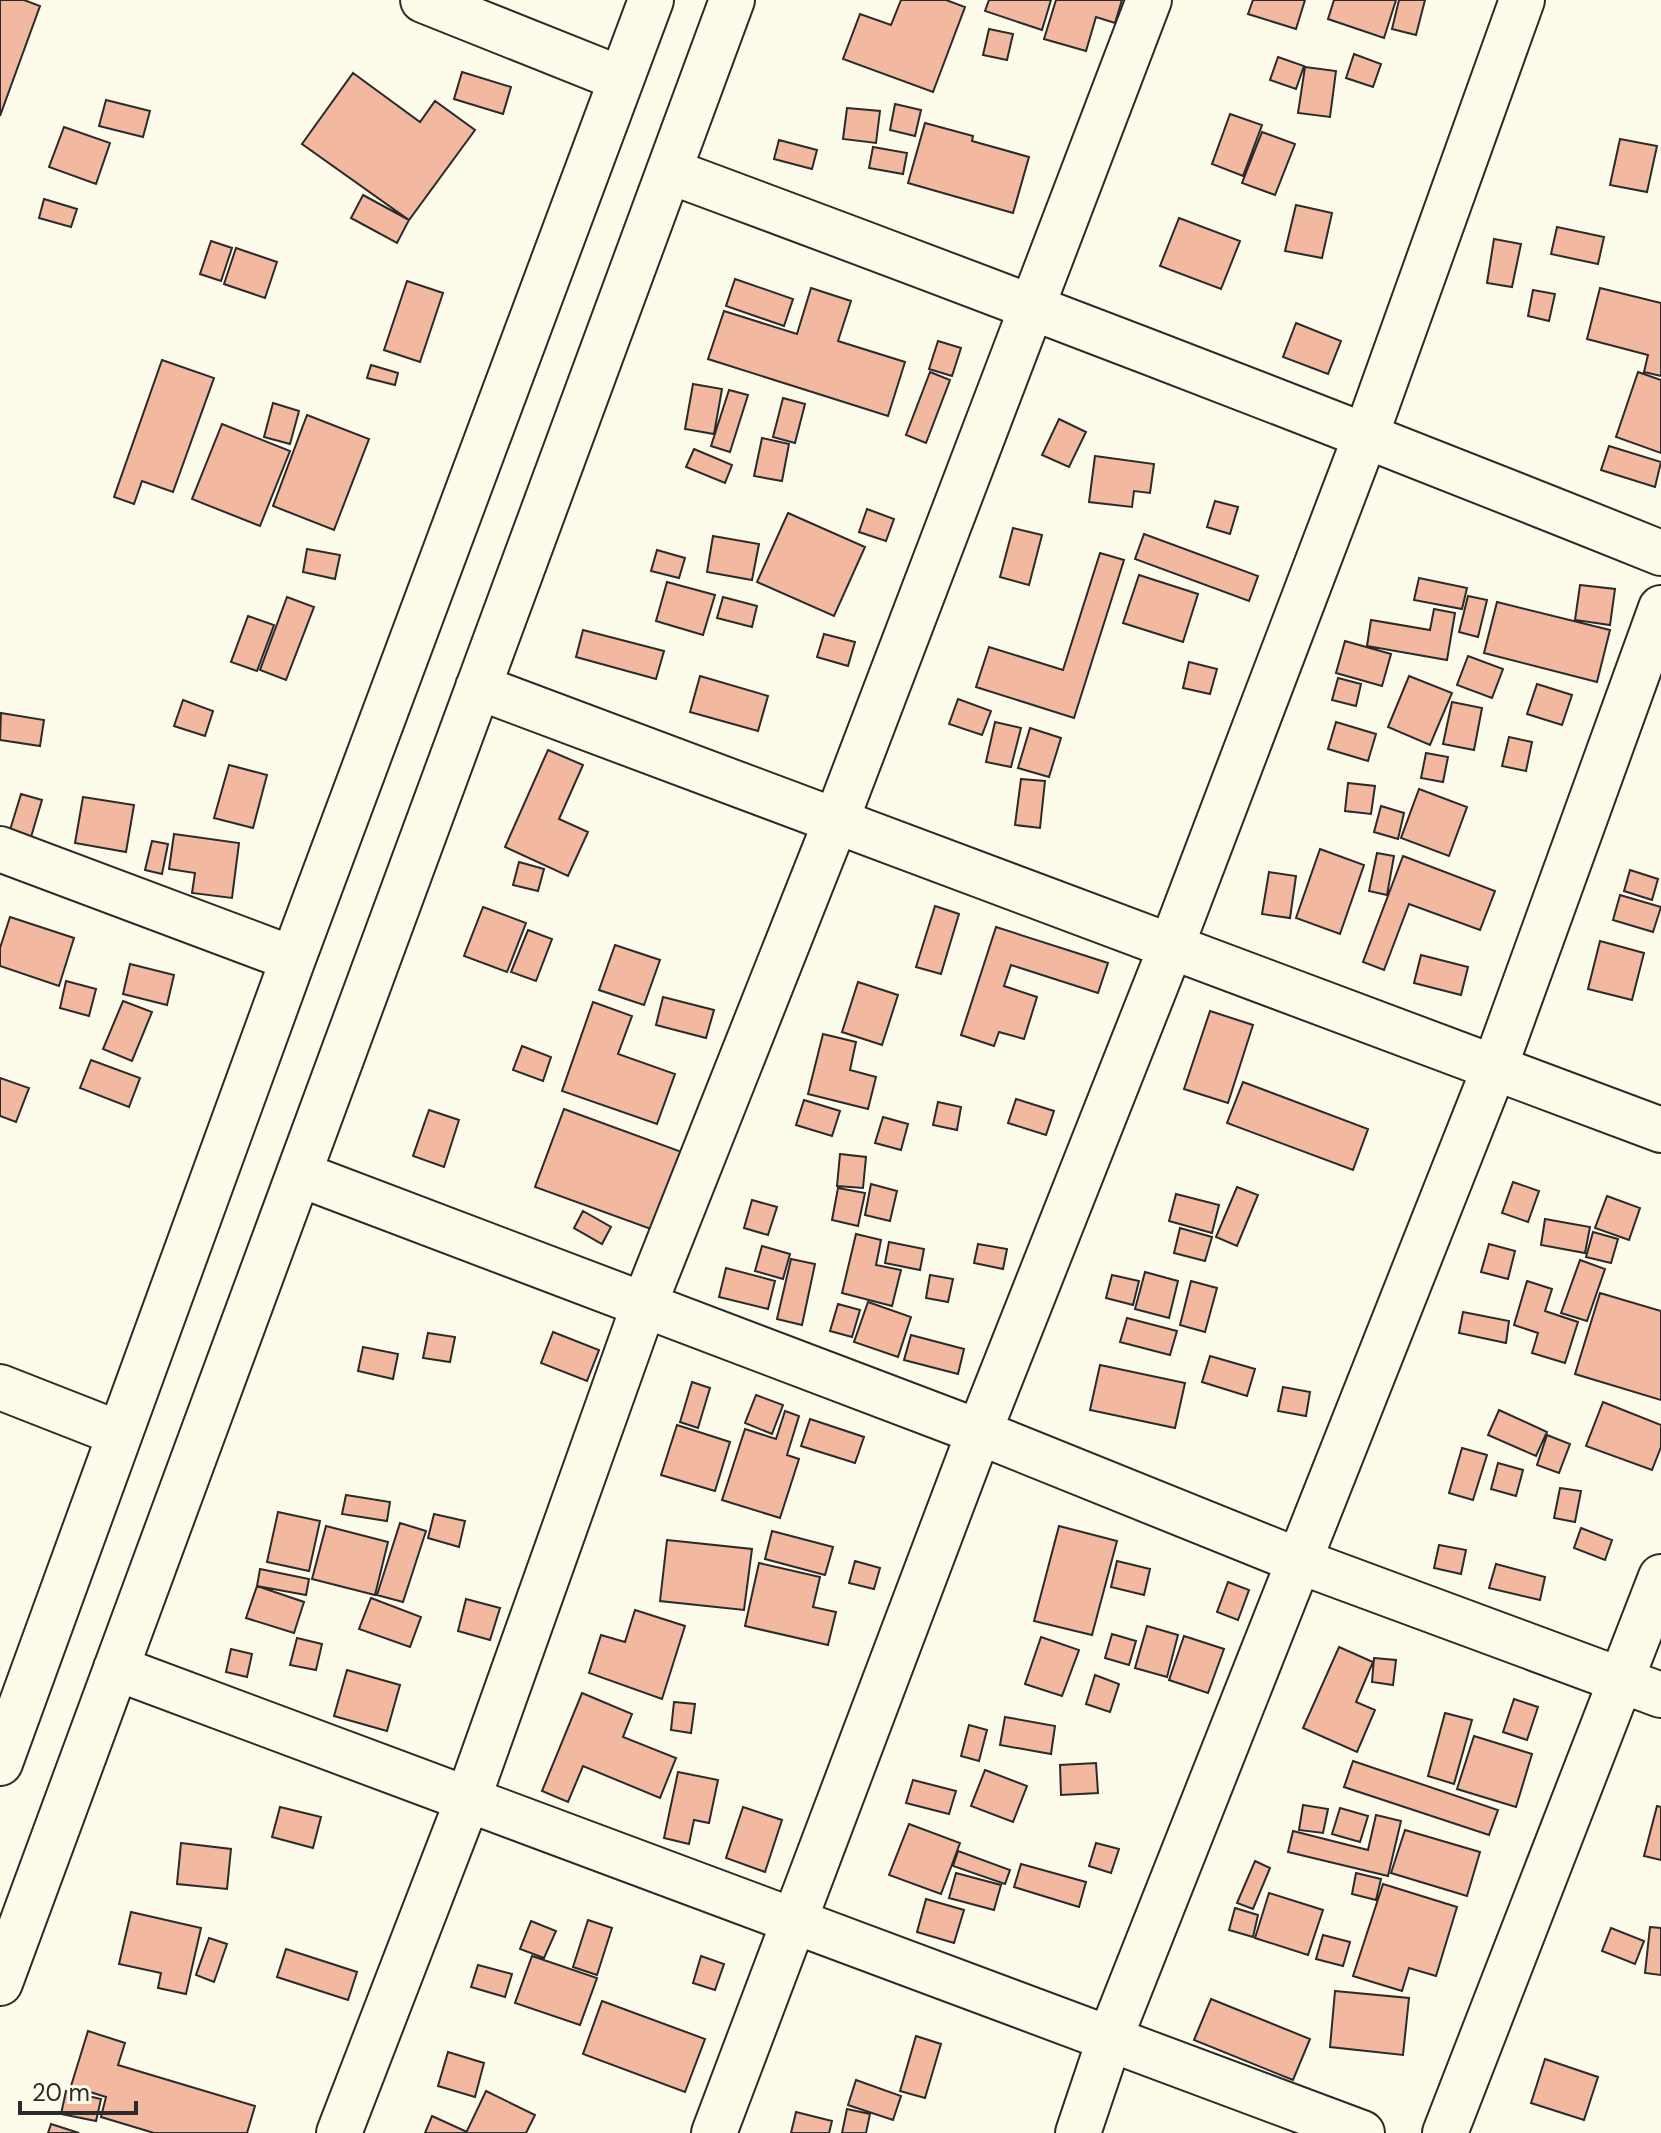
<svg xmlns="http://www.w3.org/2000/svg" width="1661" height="2133" viewBox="0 0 1661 2133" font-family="'DM Sans',sans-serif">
	<rect width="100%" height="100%" fill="#fdfbea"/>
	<path fill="#f2b8a0" stroke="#2b2b2b" stroke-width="2" d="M 0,0 L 24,0 L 40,6 L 0,116 Z
		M 901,0 L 946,0 L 965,7 L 933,92 L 843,59 L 860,14 L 891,25 Z
		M 989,0 L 1051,0 L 1042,30 L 985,11 Z
		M 1056,0 L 1122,0 L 1115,23 L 1096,17 L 1086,51 L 1044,39 Z
		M 1253,0 L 1305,0 L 1296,29 L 1248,14 Z
		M 1334,0 L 1396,0 L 1384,38 L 1328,19 Z
		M 1399,0 L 1425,0 L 1416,35 L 1392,29 Z
		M 989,29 L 1013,34 L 1007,60 L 983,55 Z
		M 1354,54 L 1381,64 L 1373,87 L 1346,78 Z
		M 1278,57 L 1304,66 L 1296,89 L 1270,80 Z
		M 1305,67 L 1336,71 L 1330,117 L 1298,113 Z
		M 462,72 L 511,87 L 503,114 L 454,99 Z
		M 353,73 L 420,122 L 435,101 L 475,130 L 409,220 L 302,144 Z
		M 106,100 L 150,111 L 143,137 L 99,126 Z
		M 895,104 L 921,110 L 915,136 L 890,130 Z
		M 847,108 L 880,111 L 876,143 L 843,139 Z
		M 1230,114 L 1262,125 L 1243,176 L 1212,164 Z
		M 925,123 L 973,136 L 972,141 L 1029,157 L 1013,213 L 908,183 Z
		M 64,127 L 110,143 L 96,184 L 49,167 Z
		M 1262,132 L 1295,144 L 1275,195 L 1242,183 Z
		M 1620,139 L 1657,146 L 1647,192 L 1610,185 Z
		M 779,140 L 817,150 L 812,169 L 774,159 Z
		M 873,147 L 907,153 L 903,174 L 869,168 Z
		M 363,195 L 409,220 L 397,243 L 351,218 Z
		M 44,199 L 77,209 L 71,227 L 39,218 Z
		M 1296,205 L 1332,213 L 1322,258 L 1285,251 Z
		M 1179,218 L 1240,241 L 1221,289 L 1160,266 Z
		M 1557,227 L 1604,237 L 1598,264 L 1551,254 Z
		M 1494,239 L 1521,244 L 1512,287 L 1487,283 Z
		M 211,241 L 232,248 L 221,281 L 200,274 Z
		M 236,248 L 277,262 L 265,298 L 224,284 Z
		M 735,279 L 793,299 L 784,326 L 726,306 Z
		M 407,281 L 443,293 L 420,362 L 384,350 Z
		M 811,288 L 851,301 L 838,341 L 905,362 L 888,416 L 708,359 L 724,311 L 797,334 Z
		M 1600,288 L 1661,303 L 1661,376 L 1644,372 L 1648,355 L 1587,339 Z
		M 1533,290 L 1555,294 L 1549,321 L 1528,316 Z
		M 1296,323 L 1341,341 L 1328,374 L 1283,357 Z
		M 938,341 L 961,348 L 952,376 L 929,369 Z
		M 162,360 L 214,378 L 173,492 L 142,481 L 134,504 L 114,497 Z
		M 371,365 L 398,373 L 395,385 L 367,378 Z
		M 930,372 L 950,380 L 926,443 L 906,435 Z
		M 1638,372 L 1661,380 L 1661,453 L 1616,437 Z
		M 693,384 L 722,389 L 714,434 L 685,429 Z
		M 729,390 L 748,395 L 730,452 L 711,446 Z
		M 783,398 L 805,404 L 795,443 L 773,437 Z
		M 273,403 L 299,411 L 290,444 L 264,437 Z
		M 307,415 L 369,439 L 334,530 L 273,506 Z
		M 1059,419 L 1086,432 L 1069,467 L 1042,455 Z
		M 222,424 L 290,451 L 260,526 L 192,499 Z
		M 762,438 L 789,444 L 782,481 L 754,476 Z
		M 1609,446 L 1661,462 L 1655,487 L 1601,470 Z
		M 694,449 L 732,465 L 725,483 L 686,467 Z
		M 1095,456 L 1154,464 L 1150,493 L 1134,491 L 1132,507 L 1089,502 Z
		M 1215,501 L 1238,507 L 1230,534 L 1207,527 Z
		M 867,509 L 894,519 L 886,541 L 859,532 Z
		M 788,513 L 865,547 L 834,616 L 757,582 Z
		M 1013,528 L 1042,535 L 1029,585 L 1000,577 Z
		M 1144,534 L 1258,576 L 1249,601 L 1135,559 Z
		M 713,536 L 759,544 L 752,580 L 707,572 Z
		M 307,549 L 340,555 L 335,579 L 303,572 Z
		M 657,550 L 685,558 L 679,578 L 651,571 Z
		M 1100,553 L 1124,560 L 1074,718 L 976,687 L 989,647 L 1063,670 Z
		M 1139,575 L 1198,594 L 1183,642 L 1123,623 Z
		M 1419,578 L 1467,588 L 1462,609 L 1414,600 Z
		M 667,582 L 715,595 L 703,635 L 656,621 Z
		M 1580,585 L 1615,589 L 1610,625 L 1575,620 Z
		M 1468,596 L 1487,600 L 1478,637 L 1459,632 Z
		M 287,597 L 314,607 L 286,680 L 260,670 Z
		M 723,597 L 757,606 L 752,627 L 717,618 Z
		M 1497,602 L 1610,630 L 1597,682 L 1484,653 Z
		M 1434,609 L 1455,613 L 1447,660 L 1367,646 L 1371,620 L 1430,630 Z
		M 248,616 L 274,625 L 257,671 L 231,662 Z
		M 583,630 L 664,651 L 656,679 L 576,657 Z
		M 824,634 L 855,642 L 848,666 L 817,657 Z
		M 1345,641 L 1391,654 L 1382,686 L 1336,673 Z
		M 1468,656 L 1503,669 L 1492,698 L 1457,685 Z
		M 1189,662 L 1217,669 L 1210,694 L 1183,688 Z
		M 700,676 L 768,696 L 758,731 L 690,712 Z
		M 1409,676 L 1452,693 L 1430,745 L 1388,727 Z
		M 1338,678 L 1361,684 L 1356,706 L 1332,700 Z
		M 1537,684 L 1572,695 L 1562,725 L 1527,714 Z
		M 958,699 L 991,711 L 982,735 L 949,724 Z
		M 183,700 L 213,711 L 205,736 L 174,726 Z
		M 1452,702 L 1482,708 L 1474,750 L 1443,744 Z
		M 1,713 L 44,720 L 40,746 L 0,740 Z
		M 995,722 L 1021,728 L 1011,767 L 986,762 Z
		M 1336,722 L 1376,734 L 1368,761 L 1328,749 Z
		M 1030,728 L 1061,738 L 1049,777 L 1018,768 Z
		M 1509,737 L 1532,742 L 1526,771 L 1502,766 Z
		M 548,750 L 583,765 L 559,819 L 588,832 L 568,876 L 505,847 Z
		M 1426,753 L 1448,757 L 1443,782 L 1421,778 Z
		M 229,765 L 267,775 L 253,828 L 214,818 Z
		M 1021,779 L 1045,781 L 1040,828 L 1015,825 Z
		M 1348,783 L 1375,786 L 1371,814 L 1345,811 Z
		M 1419,789 L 1467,807 L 1449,856 L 1401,838 Z
		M 21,794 L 42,800 L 31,837 L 10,830 Z
		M 83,797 L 134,805 L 126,852 L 75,843 Z
		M 1381,806 L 1404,813 L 1398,839 L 1374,832 Z
		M 174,834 L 239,843 L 232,898 L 192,893 L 195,873 L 169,869 Z
		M 152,841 L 168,844 L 162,874 L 145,870 Z
		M 1320,849 L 1364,865 L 1340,934 L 1296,918 Z
		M 1377,853 L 1394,856 L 1387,895 L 1369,891 Z
		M 1403,856 L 1495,891 L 1480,930 L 1409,904 L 1384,970 L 1363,962 Z
		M 519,862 L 544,869 L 538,891 L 513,885 Z
		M 1630,870 L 1658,879 L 1652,900 L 1624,891 Z
		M 1269,872 L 1296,876 L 1290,918 L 1262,914 Z
		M 1620,895 L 1661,907 L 1653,932 L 1613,920 Z
		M 935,906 L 959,914 L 941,974 L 916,967 Z
		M 483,907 L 526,923 L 507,972 L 464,956 Z
		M 10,917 L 74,938 L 59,986 L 0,966 L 0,948 Z
		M 996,927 L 1108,963 L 1098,993 L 1011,965 L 1004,986 L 1037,997 L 1024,1039 L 999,1032 L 994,1046 L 961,1035 Z
		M 528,930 L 552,939 L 536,981 L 511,972 Z
		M 1600,941 L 1644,953 L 1632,1000 L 1588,989 Z
		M 615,945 L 660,960 L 644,1005 L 599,990 Z
		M 1421,955 L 1468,967 L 1461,995 L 1414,983 Z
		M 130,964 L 174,975 L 167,1005 L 123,994 Z
		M 66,981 L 96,989 L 89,1016 L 60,1008 Z
		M 858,982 L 898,995 L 882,1045 L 842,1032 Z
		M 663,997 L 714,1010 L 706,1038 L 656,1025 Z
		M 123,1001 L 152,1012 L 132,1061 L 103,1049 Z
		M 593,1002 L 632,1016 L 618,1054 L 675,1074 L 657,1124 L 562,1091 Z
		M 1210,1011 L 1253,1025 L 1228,1103 L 1184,1089 Z
		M 823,1034 L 856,1042 L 850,1070 L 876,1077 L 868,1109 L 808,1094 Z
		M 522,1046 L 551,1057 L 543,1081 L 513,1070 Z
		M 91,1060 L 140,1078 L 129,1107 L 80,1088 Z
		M 0,1078 L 29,1088 L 16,1122 L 0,1116 Z
		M 1243,1082 L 1368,1129 L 1353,1170 L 1227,1123 Z
		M 1016,1099 L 1054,1111 L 1046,1135 L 1008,1123 Z
		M 804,1100 L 840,1111 L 832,1136 L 796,1125 Z
		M 938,1102 L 961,1107 L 957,1130 L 933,1125 Z
		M 564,1109 L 690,1155 L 662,1233 L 535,1187 Z
		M 429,1110 L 459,1120 L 444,1167 L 413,1156 Z
		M 883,1117 L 908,1124 L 901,1150 L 875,1143 Z
		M 840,1154 L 866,1157 L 863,1188 L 837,1186 Z
		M 1513,1182 L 1539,1191 L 1528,1222 L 1502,1213 Z
		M 871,1184 L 897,1191 L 890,1221 L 865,1215 Z
		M 1237,1187 L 1258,1195 L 1237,1246 L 1216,1237 Z
		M 838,1188 L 865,1193 L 858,1226 L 832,1220 Z
		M 1176,1194 L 1219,1205 L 1212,1233 L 1169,1221 Z
		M 1607,1196 L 1640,1208 L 1629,1240 L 1595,1228 Z
		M 752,1200 L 777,1207 L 768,1235 L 744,1228 Z
		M 583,1211 L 611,1227 L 602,1244 L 574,1228 Z
		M 1545,1219 L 1590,1227 L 1585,1253 L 1541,1245 Z
		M 1180,1228 L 1212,1237 L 1205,1261 L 1174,1253 Z
		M 1593,1232 L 1618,1239 L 1611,1263 L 1586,1257 Z
		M 856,1234 L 881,1240 L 876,1265 L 901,1270 L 892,1306 L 842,1293 Z
		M 889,1242 L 924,1249 L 920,1270 L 885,1263 Z
		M 978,1244 L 1007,1249 L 1003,1269 L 974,1263 Z
		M 1489,1244 L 1515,1251 L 1508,1279 L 1481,1272 Z
		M 762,1246 L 790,1254 L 783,1279 L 755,1271 Z
		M 791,1259 L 815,1264 L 802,1325 L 777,1319 Z
		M 1580,1260 L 1605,1269 L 1587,1321 L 1561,1313 Z
		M 726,1268 L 775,1281 L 768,1309 L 719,1297 Z
		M 1145,1272 L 1178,1281 L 1169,1318 L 1135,1309 Z
		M 930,1275 L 953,1279 L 948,1302 L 926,1298 Z
		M 1112,1275 L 1139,1281 L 1133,1305 L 1106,1298 Z
		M 1191,1281 L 1217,1288 L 1205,1332 L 1180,1325 Z
		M 1527,1281 L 1552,1289 L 1545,1311 L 1578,1322 L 1565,1363 L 1532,1353 L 1538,1333 L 1514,1325 Z
		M 1600,1293 L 1661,1311 L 1661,1400 L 1575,1374 Z
		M 868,1302 L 911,1317 L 898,1357 L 854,1342 Z
		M 838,1304 L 860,1310 L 852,1337 L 830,1331 Z
		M 1463,1312 L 1509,1321 L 1506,1343 L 1459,1333 Z
		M 1127,1318 L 1177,1331 L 1170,1355 L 1120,1342 Z
		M 553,1332 L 599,1350 L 587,1381 L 541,1363 Z
		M 428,1333 L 455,1337 L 450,1362 L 423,1358 Z
		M 911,1335 L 964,1349 L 958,1374 L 904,1360 Z
		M 363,1347 L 398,1354 L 393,1379 L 358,1371 Z
		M 1210,1356 L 1255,1369 L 1247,1396 L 1202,1382 Z
		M 1100,1365 L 1185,1383 L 1175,1428 L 1090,1410 Z
		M 692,1382 L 710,1388 L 698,1428 L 680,1422 Z
		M 1283,1387 L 1310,1392 L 1306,1416 L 1278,1411 Z
		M 756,1395 L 783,1405 L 772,1434 L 745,1423 Z
		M 1603,1402 L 1661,1425 L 1661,1447 L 1652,1470 L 1586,1446 Z
		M 1499,1410 L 1547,1432 L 1536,1456 L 1488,1435 Z
		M 785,1411 L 799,1416 L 787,1455 L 799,1459 L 780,1518 L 722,1500 L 745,1429 L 776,1439 Z
		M 810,1419 L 864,1437 L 855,1463 L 801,1446 Z
		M 677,1425 L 730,1442 L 715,1491 L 661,1475 Z
		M 1547,1435 L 1570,1444 L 1559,1473 L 1537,1465 Z
		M 1462,1448 L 1487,1455 L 1473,1500 L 1449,1493 Z
		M 1498,1463 L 1523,1470 L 1516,1496 L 1491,1489 Z
		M 1560,1488 L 1581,1491 L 1575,1522 L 1554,1518 Z
		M 346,1495 L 390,1502 L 387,1521 L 342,1514 Z
		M 278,1512 L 320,1521 L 309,1571 L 267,1562 Z
		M 434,1514 L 465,1521 L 459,1547 L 428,1538 Z
		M 400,1523 L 426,1531 L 403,1602 L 377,1595 Z
		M 326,1526 L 388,1542 L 375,1595 L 312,1579 Z
		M 1059,1526 L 1117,1541 L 1092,1635 L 1034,1621 Z
		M 1581,1528 L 1612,1540 L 1605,1560 L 1574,1548 Z
		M 772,1531 L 833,1547 L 825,1575 L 765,1559 Z
		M 667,1540 L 752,1549 L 744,1610 L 660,1601 Z
		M 1439,1545 L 1466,1550 L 1461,1574 L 1434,1568 Z
		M 855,1561 L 880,1568 L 874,1589 L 849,1583 Z
		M 1117,1561 L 1150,1569 L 1144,1595 L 1111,1587 Z
		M 759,1563 L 820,1577 L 813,1607 L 836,1612 L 828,1645 L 745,1626 Z
		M 1496,1564 L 1545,1577 L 1540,1600 L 1489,1588 Z
		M 260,1569 L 309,1579 L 306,1595 L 257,1586 Z
		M 1228,1582 L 1249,1590 L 1238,1620 L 1217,1612 Z
		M 257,1586 L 304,1602 L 294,1633 L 246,1618 Z
		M 371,1598 L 421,1617 L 410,1647 L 359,1629 Z
		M 466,1599 L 500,1608 L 490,1640 L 458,1631 Z
		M 635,1610 L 685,1626 L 662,1699 L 589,1673 L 601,1635 L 625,1642 Z
		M 1147,1626 L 1178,1635 L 1167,1677 L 1135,1668 Z
		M 1112,1634 L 1136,1641 L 1129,1665 L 1105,1658 Z
		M 1184,1636 L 1224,1649 L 1208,1693 L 1169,1680 Z
		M 1041,1637 L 1079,1650 L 1062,1696 L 1025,1684 Z
		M 297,1638 L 322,1644 L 316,1670 L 290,1665 Z
		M 1339,1647 L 1373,1662 L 1356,1702 L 1375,1710 L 1357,1752 L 1303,1728 Z
		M 231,1649 L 252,1654 L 247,1677 L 226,1672 Z
		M 1374,1658 L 1396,1660 L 1393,1685 L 1372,1682 Z
		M 347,1670 L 400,1685 L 387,1731 L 334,1716 Z
		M 1095,1675 L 1119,1684 L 1110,1712 L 1086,1704 Z
		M 582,1693 L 632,1714 L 623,1737 L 676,1758 L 660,1798 L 583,1766 L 568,1802 L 542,1791 Z
		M 1514,1699 L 1538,1707 L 1527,1740 L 1503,1732 Z
		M 674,1702 L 695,1704 L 691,1733 L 671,1730 Z
		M 1445,1713 L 1472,1720 L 1454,1784 L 1428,1776 Z
		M 1005,1717 L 1055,1726 L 1051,1754 L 1000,1745 Z
		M 969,1725 L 987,1730 L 979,1761 L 961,1756 Z
		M 1474,1736 L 1532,1754 L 1516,1807 L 1457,1789 Z
		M 1353,1761 L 1498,1810 L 1489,1835 L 1344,1787 Z
		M 1096,1763 L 1098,1793 L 1061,1795 L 1060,1765 Z
		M 985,1770 L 1027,1786 L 1013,1822 L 971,1806 Z
		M 678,1772 L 718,1780 L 709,1823 L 694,1820 L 689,1844 L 664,1838 Z
		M 913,1780 L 956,1791 L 949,1814 L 906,1803 Z
		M 1303,1805 L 1328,1809 L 1323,1833 L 1299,1830 Z
		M 1657,1806 L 1661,1807 L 1661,1860 L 1644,1856 Z
		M 280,1807 L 321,1817 L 313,1848 L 272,1837 Z
		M 743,1807 L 782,1820 L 765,1872 L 726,1858 Z
		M 1340,1808 L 1368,1816 L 1360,1842 L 1332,1834 Z
		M 1376,1815 L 1401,1821 L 1388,1876 L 1288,1852 L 1293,1831 L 1368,1850 Z
		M 909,1824 L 960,1843 L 941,1894 L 889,1875 Z
		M 1405,1830 L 1480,1852 L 1467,1896 L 1391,1873 Z
		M 181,1843 L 231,1849 L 227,1889 L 177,1884 Z
		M 1096,1843 L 1119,1849 L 1111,1873 L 1089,1866 Z
		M 958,1851 L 1010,1870 L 1005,1884 L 953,1866 Z
		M 1255,1861 L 1270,1868 L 1253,1909 L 1237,1903 Z
		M 1021,1864 L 1086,1882 L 1079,1907 L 1014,1887 Z
		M 956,1873 L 1001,1885 L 994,1910 L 949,1898 Z
		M 1356,1873 L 1381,1879 L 1376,1900 L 1352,1894 Z
		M 1383,1884 L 1457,1907 L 1436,1976 L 1409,1968 L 1402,1991 L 1353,1976 Z
		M 1269,1893 L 1323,1910 L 1308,1955 L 1255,1938 Z
		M 926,1899 L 964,1910 L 954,1943 L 917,1932 Z
		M 1235,1908 L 1258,1915 L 1253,1937 L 1229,1930 Z
		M 131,1912 L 201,1928 L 186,1994 L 158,1988 L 161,1973 L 119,1964 Z
		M 588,1920 L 612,1928 L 597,1975 L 573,1967 Z
		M 531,1921 L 556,1931 L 544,1958 L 520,1949 Z
		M 1650,1927 L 1661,1928 L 1661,1975 L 1645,1973 Z
		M 1611,1928 L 1644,1941 L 1635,1964 L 1602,1951 Z
		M 1323,1935 L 1350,1942 L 1343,1966 L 1316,1959 Z
		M 209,1938 L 227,1944 L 214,1982 L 196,1975 Z
		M 286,1949 L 357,1972 L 348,2000 L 277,1977 Z
		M 532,1956 L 597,1978 L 580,2025 L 515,2003 Z
		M 701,1956 L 724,1964 L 715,1990 L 693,1983 Z
		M 478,1965 L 512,1974 L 505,1997 L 471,1987 Z
		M 1335,1991 L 1409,1998 L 1403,2055 L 1330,2047 Z
		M 1211,1999 L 1310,2039 L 1293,2080 L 1194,2040 Z
		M 602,2001 L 705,2039 L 685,2092 L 583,2054 Z
		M 88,2031 L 125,2043 L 118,2065 L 255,2106 L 247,2133 L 154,2133 L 101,2117 L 106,2097 L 71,2086 Z
		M 916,2036 L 941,2044 L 925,2098 L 900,2091 Z
		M 448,2052 L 484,2063 L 475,2097 L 438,2086 Z
		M 1545,2059 L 1598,2077 L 1584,2120 L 1531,2103 Z
		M 856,2080 L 901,2096 L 893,2120 L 848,2105 Z
		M 66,2091 L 101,2099 L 96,2121 L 61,2114 Z
		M 486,2091 L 535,2115 L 526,2133 L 466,2133 Z
		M 847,2109 L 870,2114 L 866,2133 L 842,2133 Z
		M 796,2112 L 832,2121 L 829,2133 L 791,2133 Z
		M 432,2116 L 465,2131 L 464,2133 L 425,2133 Z
		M 51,2124 L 79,2133 L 48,2133 Z"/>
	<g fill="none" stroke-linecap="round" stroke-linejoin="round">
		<g stroke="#2b2b2b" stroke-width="48">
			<path id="minor" d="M 423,0 L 621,79
				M 669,171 C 1001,294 1332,421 1661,553
				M 478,687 L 1661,1130
				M 0,849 L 293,959
				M 299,1174 L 979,1432 L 1299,1561 L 1661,1695
				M 0,1387 L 120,1434
				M 116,1668 L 1362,2133
				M 0,1763 L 293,959 L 651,0
				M 0,1983 L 732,0
				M 339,2133 L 468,1799 L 644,1305 L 836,821 L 1149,0
				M 714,2133 L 979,1432 L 1171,947 L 1366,435 L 1522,0
				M 1078,2133 L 1110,2038 L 1494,1069 L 1661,608
				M 1445,2133 L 1661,1577"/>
		</g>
		<use href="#minor" stroke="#fdfbea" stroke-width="44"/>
	</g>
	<path d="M20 2101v12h116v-12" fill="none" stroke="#2b2b2b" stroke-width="4"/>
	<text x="32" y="2101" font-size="24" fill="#2b2b2b" stroke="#fdfbea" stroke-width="6" paint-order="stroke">20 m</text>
</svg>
